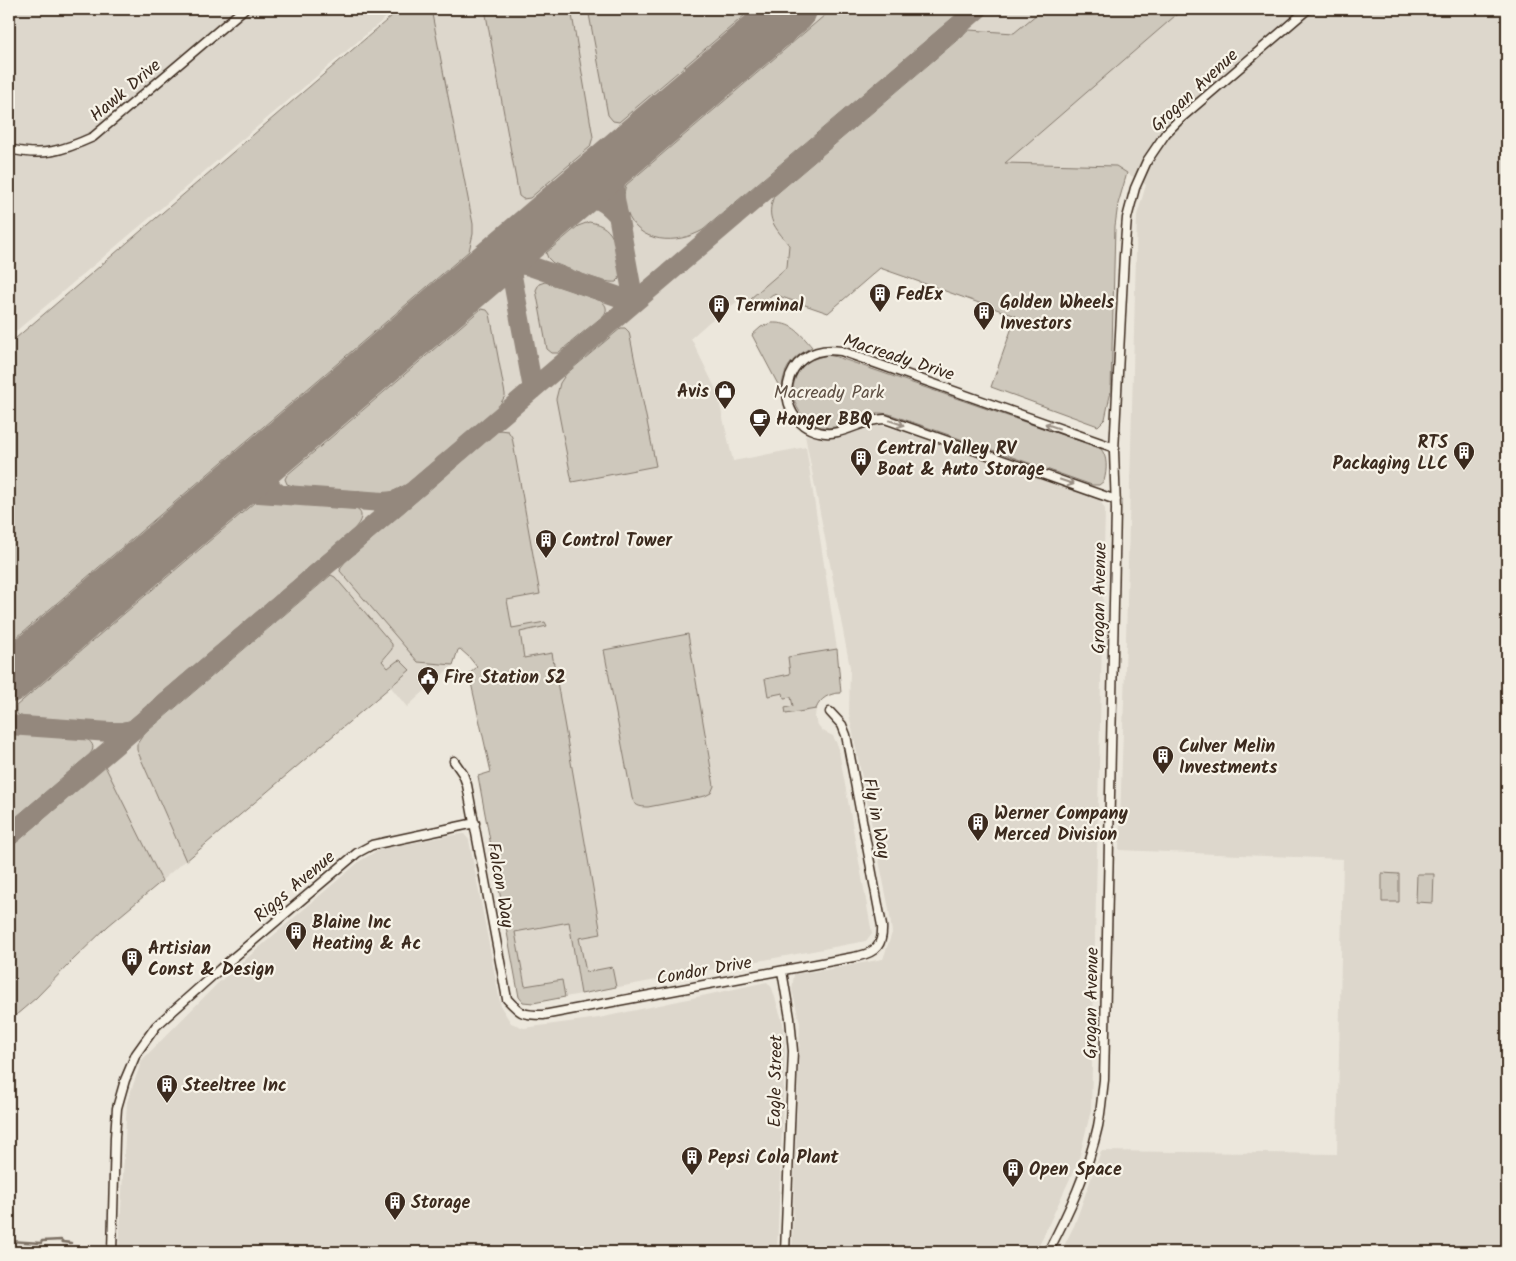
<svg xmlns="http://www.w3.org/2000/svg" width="1516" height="1261" viewBox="0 0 1516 1261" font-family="Kalam,sans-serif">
	<rect width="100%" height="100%" fill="#ece7dc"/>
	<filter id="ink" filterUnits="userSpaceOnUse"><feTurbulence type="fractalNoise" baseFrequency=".02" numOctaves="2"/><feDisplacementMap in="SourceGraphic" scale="10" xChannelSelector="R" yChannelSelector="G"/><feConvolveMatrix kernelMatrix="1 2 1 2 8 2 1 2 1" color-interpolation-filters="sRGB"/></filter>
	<g filter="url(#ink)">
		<path fill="#ddd7cc" d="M 9,9 L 396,9 L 9,337 Z
			M 400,9 L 1507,9 L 1507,1252 L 1061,1252 L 1074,1226 L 1101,1151 L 1337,1154 L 1343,859 L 1119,850 L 1126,640 L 1137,215 L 1146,185 L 1127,173 L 1118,204 L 1115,226 L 1111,391 L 1105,419 L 1098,426 L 991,387 L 1016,316 L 880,268 L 828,313 L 773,294 L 758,306 L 751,298 L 748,301 L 745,296 L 709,322 L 691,338 L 721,400 L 719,401 L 733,461 L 806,447 L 837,649 L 841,693 L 830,694 L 818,703 L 816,709 L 815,717 L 818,725 L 823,731 L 833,736 L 838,746 L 872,933 L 866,941 L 533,1003 L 523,1002 L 519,997 L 478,776 L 491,772 L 469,674 L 477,667 L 469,657 L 460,649 L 458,650 L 453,665 L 407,707 L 390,686 L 108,926 L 71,962 L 36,998 L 9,1021 L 9,344 Z
			M 879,425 L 899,430 L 1099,499 L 1105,509 L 1091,1110 L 1079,1159 L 1036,1252 L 792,1252 L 800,1023 L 792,990 L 794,974 L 825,970 L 883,959 L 892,933 L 889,909 L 849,714 L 850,667 L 805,435 L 830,439 Z
			M 464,834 L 469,840 L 501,1007 L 511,1023 L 524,1028 L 599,1018 L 767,982 L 772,988 L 783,1023 L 785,1048 L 777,1252 L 123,1252 L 119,1246 L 127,1102 L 142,1060 L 217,984 L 360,861 L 378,850 L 446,836 Z"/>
		<path fill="#cec8bc" stroke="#84796d" d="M 400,9 L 431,9 L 473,224 L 473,234 L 469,251 L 9,644 L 9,344 Z
			M 485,9 L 571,9 L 593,137 L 590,147 L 530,198 L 523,199 L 519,196 Z
			M 588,9 L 752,9 L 619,122 L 613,121 L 608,115 Z
			M 832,9 L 963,9 L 703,230 C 677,245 638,244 627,212 C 624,202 623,194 626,185 Z
			M 1043,9 L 1183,9 L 1005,163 L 1116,166 L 1127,173 L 1118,204 L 1115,226 L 1111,391 L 1105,419 L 1098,426 L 991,387 L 1016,316 L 880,268 L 828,313 L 773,294 L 758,306 L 751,298 L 787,267 L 789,245 C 775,227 765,219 774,196 L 969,30 L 1014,33 Z
			M 589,222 C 618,226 616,250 620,273 L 619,279 L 616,282 C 602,284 568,268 553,263 L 548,258 L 546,253 L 578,226 Z
			M 545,282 L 601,301 C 607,305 608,311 603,316 L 558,353 L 552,353 L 547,349 L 536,290 L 539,284 Z
			M 481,309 L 487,310 L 490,314 L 505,394 L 505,396 L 499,406 L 407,484 L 394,491 L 384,494 L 296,487 L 287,484 L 285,479 L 287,475 Z
			M 771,323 C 792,322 799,332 812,347 C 793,357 782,368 782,392 L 752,335 L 761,327 Z
			M 621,328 L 625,328 L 629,332 L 656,466 L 572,482 L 556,399 L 560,383 L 566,374 Z
			M 828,355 L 837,357 L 1100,448 C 1108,456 1107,470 1104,481 L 1099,485 L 1092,485 L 889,414 C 881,413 873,412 865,414 C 847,419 839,432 818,426 C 793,417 784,384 804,365 C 811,359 819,357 828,355 Z
			M 499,430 L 508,431 L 512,437 L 540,594 L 507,600 L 512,628 L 545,622 L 547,626 L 520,632 L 524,658 L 552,653 L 601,934 L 579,938 L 586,972 L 612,967 L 616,987 L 581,994 L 569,922 L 515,932 L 525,986 L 562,980 L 565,997 L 533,1003 L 523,1002 L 519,997 L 478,776 L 491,772 L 469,674 L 477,667 L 469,657 L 460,649 L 458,650 L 453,665 L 418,662 L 340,571 L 341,567 L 345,562 Z
			M 261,501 L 356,509 C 366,514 359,524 353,530 L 129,721 L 114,724 L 24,717 L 18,715 L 16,712 L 16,706 L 255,502 Z
			M 331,575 L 335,577 L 392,644 L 392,649 L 382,661 L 388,668 L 397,661 L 400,660 L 410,670 L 186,861 L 137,750 L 137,744 L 143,735 Z
			M 688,634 L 714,786 L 711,793 L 705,796 L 648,807 C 639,807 635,806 632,798 L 604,650 Z
			M 837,649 L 841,693 C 830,693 820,698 816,709 L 786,714 L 785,708 L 793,706 L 791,697 L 784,698 L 783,693 L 768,696 L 765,679 L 790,674 L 788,657 Z
			M 9,733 L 84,738 C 92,741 96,747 90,754 L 9,823 Z
			M 105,766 L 162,881 L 108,926 L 71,962 L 36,998 L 9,1021 L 9,849 Z
			M 1382,873 L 1399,874 L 1399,902 L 1382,902 Z
			M 1417,874 L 1434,874 L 1433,903 L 1416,902 Z"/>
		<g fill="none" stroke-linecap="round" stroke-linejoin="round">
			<path stroke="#7c7064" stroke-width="2.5" d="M 9,1241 L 41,1243 L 42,1241 L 61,1240 L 63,1242 L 71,1243"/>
			<path stroke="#94887d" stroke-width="20" d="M 565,203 C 587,192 601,196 617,214
				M 476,279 C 493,267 508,261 530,266 L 625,299 L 632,300 L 641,296
				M 634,302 L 614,193 C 615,171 626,156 639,140
				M 533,389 L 512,276 C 513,256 521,244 534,229
				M 279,494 C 258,481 269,460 281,446
				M 212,505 L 226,497 L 244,492 L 383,502 L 394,501 L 404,497
				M 9,725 L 110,732 L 122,732 L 133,730
				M 9,836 L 978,9"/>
			<path stroke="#94887d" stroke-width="50" d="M 9,678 L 792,9"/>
			<g stroke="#3b2a1e" stroke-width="11">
				<path id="street" d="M 9,149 C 43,157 62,151 93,137 L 244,9
					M 1115,448 L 841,351 C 778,342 770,421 819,432 C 842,438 860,419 885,419 L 1116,500
					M 454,761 L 463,774 L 467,785 L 507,999 C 521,1014 522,1015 543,1015 L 859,956 C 876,952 883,945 882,926 L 846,735 L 842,725 L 830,712
					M 782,971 L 790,1018 L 793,1051 L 785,1252
					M 112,1252 L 115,1137 L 117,1108 L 125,1080 L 136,1054 L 156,1026 L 220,969 L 357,853 L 372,845 L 475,823
					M 1048,1252 C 1069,1212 1088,1171 1098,1126 C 1101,1111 1102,1095 1104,1080 L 1116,509 L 1114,451 L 1124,256 L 1127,218 L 1135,188 L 1147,161 L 1166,133 L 1181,118 L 1308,9"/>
			</g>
			<use href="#street" stroke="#f7f3e8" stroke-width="8"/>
		</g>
		<defs><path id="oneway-shaft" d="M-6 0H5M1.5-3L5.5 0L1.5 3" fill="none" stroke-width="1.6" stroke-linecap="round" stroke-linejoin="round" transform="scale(1.25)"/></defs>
		<g stroke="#998e83">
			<use href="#oneway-shaft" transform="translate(897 423) rotate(19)"/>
			<use href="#oneway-shaft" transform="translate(1052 426) rotate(-161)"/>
			<use href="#oneway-shaft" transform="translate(1067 482) rotate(19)"/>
		</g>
	</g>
	<defs>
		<g id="building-pin" transform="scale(1.125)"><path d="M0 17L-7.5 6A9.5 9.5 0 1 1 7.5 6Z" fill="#3b2a1e" stroke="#f7f3e8"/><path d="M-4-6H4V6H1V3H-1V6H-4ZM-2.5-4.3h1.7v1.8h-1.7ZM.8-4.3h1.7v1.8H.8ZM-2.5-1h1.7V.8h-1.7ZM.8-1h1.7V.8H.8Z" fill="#fff"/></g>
		<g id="shop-pin" transform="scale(1.125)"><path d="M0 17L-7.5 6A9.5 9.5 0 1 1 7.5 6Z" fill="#3b2a1e" stroke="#f7f3e8"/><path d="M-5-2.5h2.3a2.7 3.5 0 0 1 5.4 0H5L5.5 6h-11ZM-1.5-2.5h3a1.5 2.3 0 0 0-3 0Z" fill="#fff"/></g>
		<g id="cafe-pin" transform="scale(1.125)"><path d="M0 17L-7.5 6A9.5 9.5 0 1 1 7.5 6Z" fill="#3b2a1e" stroke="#f7f3e8"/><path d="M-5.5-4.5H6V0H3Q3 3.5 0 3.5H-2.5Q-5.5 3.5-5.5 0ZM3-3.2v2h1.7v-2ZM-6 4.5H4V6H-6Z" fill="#fff"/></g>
		<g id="civic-pin" transform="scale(1.125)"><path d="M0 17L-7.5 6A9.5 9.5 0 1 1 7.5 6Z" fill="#3b2a1e" stroke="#f7f3e8"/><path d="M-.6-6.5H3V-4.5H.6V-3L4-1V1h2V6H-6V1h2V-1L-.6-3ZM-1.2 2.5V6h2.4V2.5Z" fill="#fff"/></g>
	</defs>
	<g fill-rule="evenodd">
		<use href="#building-pin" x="880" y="294"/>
		<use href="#building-pin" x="719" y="305"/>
		<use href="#building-pin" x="984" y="312"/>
		<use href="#shop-pin" x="725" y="391"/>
		<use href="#cafe-pin" x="760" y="419"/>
		<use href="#building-pin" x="1464" y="452"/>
		<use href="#building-pin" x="861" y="458"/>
		<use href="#building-pin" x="546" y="540"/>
		<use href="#civic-pin" x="428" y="677"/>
		<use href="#building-pin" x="1163" y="756"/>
		<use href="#building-pin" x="978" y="823"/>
		<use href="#building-pin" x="296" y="932"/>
		<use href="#building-pin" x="132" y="958"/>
		<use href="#building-pin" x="167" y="1085"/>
		<use href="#building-pin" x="692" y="1157"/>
		<use href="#building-pin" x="1013" y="1169"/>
		<use href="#building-pin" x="395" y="1202"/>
	</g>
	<g text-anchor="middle" stroke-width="4.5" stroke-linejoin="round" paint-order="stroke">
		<g font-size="18" fill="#3b2a1e" stroke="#f7f3e8">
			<text transform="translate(125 90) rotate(-40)" y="6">Hawk Drive</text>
			<text transform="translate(1194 90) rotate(-43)" y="6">Grogan Avenue</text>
			<text transform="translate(899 357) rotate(18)" y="6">Macready Drive</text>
			<text transform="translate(1099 598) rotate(-89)" y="6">Grogan Avenue</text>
			<text transform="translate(877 818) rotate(79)" y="6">Fly in Way</text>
			<text transform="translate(501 885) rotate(80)" y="6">Falcon Way</text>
			<text transform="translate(294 886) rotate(-40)" y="6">Riggs Avenue</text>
			<text transform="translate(704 970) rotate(-10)" y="6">Condor Drive</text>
			<text transform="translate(1091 1003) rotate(-89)" y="6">Grogan Avenue</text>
			<text transform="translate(775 1081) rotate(-89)" y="6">Eagle Street</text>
		</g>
		<g font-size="18" font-weight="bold" fill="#3b2a1e" stroke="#f7f3e8" text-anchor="start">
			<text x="896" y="300">FedEx</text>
			<text x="1000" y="308">Golden Wheels<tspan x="1000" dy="21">Investors</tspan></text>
			<text x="735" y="311">Terminal</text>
			<text x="709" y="397" text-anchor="end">Avis</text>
			<text x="776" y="425">Hanger BBQ</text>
			<text x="1448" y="448" text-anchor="end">RTS<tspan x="1448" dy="21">Packaging LLC</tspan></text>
			<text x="877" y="454">Central Valley RV<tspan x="877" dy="21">Boat &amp; Auto Storage</tspan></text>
			<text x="562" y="546">Control Tower</text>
			<text x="444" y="683">Fire Station 52</text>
			<text x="1179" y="752">Culver Melin<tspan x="1179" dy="21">Investments</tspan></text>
			<text x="994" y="819">Werner Company<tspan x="994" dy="21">Merced Division</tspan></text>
			<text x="312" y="928">Blaine Inc<tspan x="312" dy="21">Heating &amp; Ac</tspan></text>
			<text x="148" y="954">Artisian<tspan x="148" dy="21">Const &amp; Design</tspan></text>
			<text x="183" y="1091">Steeltree Inc</text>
			<text x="708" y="1163">Pepsi Cola Plant</text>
			<text x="1029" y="1175">Open Space</text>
			<text x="411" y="1208">Storage</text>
		</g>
		<g font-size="18" fill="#605246" stroke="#f7f3e8">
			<text x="829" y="398">Macready Park</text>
		</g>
	</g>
	<rect width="1516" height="1261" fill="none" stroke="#f7f3e8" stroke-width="30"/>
	<rect x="15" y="15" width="1486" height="1231" fill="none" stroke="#3b2a1e" stroke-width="2" filter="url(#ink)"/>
</svg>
